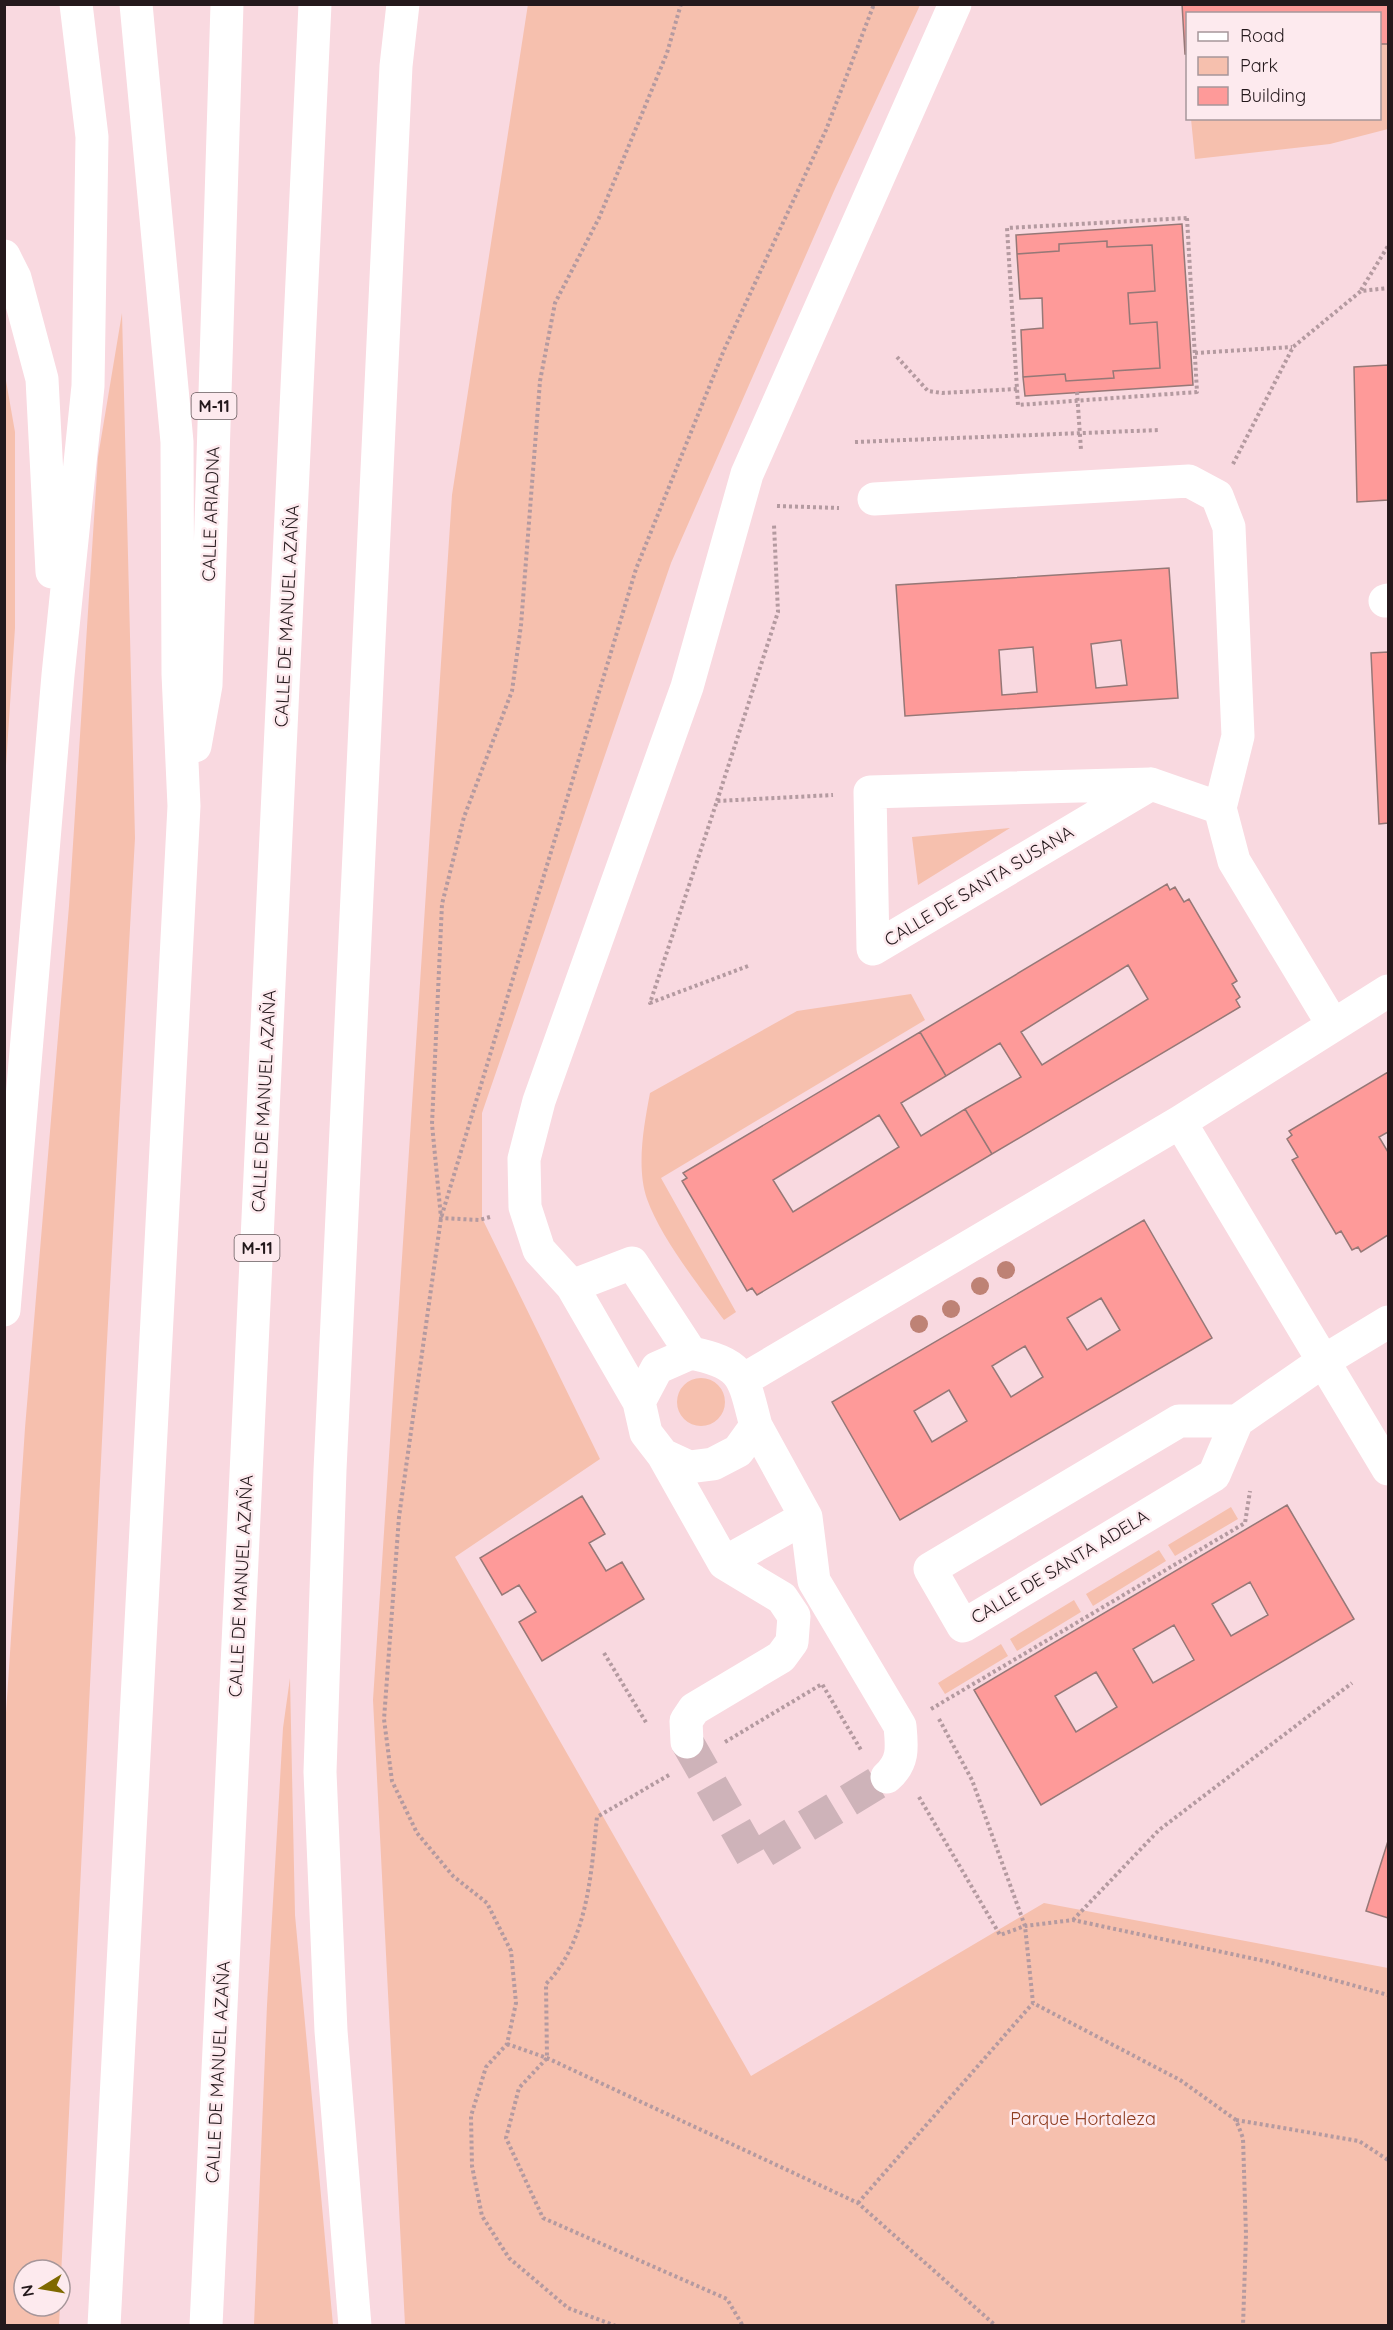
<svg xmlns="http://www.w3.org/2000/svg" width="1393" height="2330" viewBox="0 0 1393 2330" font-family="Quicksand,sans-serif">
	<rect width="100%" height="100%" fill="#f9d9e0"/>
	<path fill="#f6c0ae" d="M 528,4 L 920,5 L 834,191 L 671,563 L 482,1113 L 482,1218 L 600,1459 L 455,1557 L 751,2076 L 1044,1903 L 1388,1968 L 1388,2325 L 405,2325 L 373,1700 L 452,495 Z
		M 1380,44 L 1388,44 L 1388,129 L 1330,144 L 1195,159 L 1191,119 L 1380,118 Z
		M 122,313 L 135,838 L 106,1359 L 60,2297 L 60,2270 L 24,2270 L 24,2306 L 60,2306 L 59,2325 L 5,2325 L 5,1728 L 25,1428 L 69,906 L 98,457 Z
		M 5,375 L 15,432 L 15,628 L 5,781 Z
		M 1010,828 L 918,885 L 912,837 Z
		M 911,994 L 925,1020 L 661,1178 L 736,1312 L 724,1320 C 699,1286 661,1238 647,1199 C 636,1167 644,1125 650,1093 L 797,1011 Z
		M677 1402a24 24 0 1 1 48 0a24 24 0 1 1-48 0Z
		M 1231,1507 L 1238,1519 L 1175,1556 L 1168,1545 Z
		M 1159,1550 L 1166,1561 L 1093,1606 L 1086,1594 Z
		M 1074,1600 L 1081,1612 L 1017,1651 L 1010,1639 Z
		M 1001,1644 L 1008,1656 L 945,1694 L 938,1683 Z
		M 290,1678 L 295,1915 L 333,2325 L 254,2325 L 267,2005 L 283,1728 Z"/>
	<path fill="#fe9a99" stroke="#967877" stroke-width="1.5" fill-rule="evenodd" d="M 1182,4 L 1388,4 L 1388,44 L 1380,44 L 1380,14 L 1188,14 L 1188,54 L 1185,54 Z
		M 1182,224 L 1193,385 L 1025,396 L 1023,377 L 1065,374 L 1066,381 L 1114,378 L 1113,371 L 1160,368 L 1157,322 L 1130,324 L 1128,293 L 1155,291 L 1152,245 L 1107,247 L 1107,241 L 1059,244 L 1059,251 L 1017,254 L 1016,235 Z
		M 1107,241 L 1107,247 L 1152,245 L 1155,291 L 1128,293 L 1130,324 L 1157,322 L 1160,368 L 1113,371 L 1114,378 L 1066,381 L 1065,374 L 1023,377 L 1021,330 L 1043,328 L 1042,298 L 1020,299 L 1017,254 L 1059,251 L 1059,244 Z
		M 1388,365 L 1388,500 L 1357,502 L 1354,367 Z
		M 1169,568 L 1178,698 L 905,716 L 896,585 ZM 1121,640 L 1127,685 L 1096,688 L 1091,644 ZM 1033,647 L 1037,692 L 1002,695 L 999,650 Z
		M 1388,652 L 1388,823 L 1379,824 L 1371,653 Z
		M 1167,884 L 1170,890 L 1175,887 L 1184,902 L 1189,899 L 1237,981 L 1232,984 L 1240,997 L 1236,1000 L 1240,1007 L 992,1154 L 965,1109 L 1021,1077 L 1000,1043 L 946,1076 L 920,1032 ZM 1128,965 L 1148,999 L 1042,1065 L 1021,1032 Z
		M 920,1032 L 946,1076 L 901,1103 L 921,1136 L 965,1109 L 992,1154 L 757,1295 L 752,1288 L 747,1291 L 682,1181 L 687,1178 L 683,1173 ZM 879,1115 L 899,1147 L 793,1212 L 773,1180 Z
		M 1388,1072 L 1388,1132 L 1379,1137 L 1388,1152 L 1388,1235 L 1361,1252 L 1358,1247 L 1352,1250 L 1341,1231 L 1336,1234 L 1292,1160 L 1298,1157 L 1287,1139 L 1292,1135 L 1289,1131 Z
		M 1144,1220 L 1212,1338 L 900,1520 L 832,1402 ZM 1101,1298 L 1120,1330 L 1087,1350 L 1067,1318 ZM 1025,1346 L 1043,1377 L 1011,1397 L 992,1366 ZM 949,1390 L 967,1421 L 932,1442 L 914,1411 Z
		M 582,1496 L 605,1534 L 589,1543 L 606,1571 L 622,1562 L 644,1599 L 542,1661 L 519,1622 L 536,1612 L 519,1585 L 502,1595 L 480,1558 Z
		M 1287,1505 L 1354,1619 L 1041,1805 L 974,1690 ZM 1250,1582 L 1268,1615 L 1231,1636 L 1212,1604 ZM 1174,1625 L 1194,1660 L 1153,1683 L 1133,1649 ZM 1096,1672 L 1117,1707 L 1076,1732 L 1055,1696 Z
		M 1388,1841 L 1388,1918 L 1366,1911 Z"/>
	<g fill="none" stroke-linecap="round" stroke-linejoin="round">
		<path stroke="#ceb3b9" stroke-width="33" stroke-dasharray="33 16" stroke-linecap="butt" d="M 687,1742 L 753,1858 L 887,1777"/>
		<path stroke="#b49aa0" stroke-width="4" stroke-dasharray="3 3" stroke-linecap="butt" d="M 1187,218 L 1197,392 L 1018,405 L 1007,228 Z
			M 1361,290 L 1388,246
			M 1195,353 L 1292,347
			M 897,357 L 928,391 L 942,393 L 1017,389
			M 1077,392 L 1081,450
			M 855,442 L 1159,430
			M 1233,464 L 1293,347 L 1361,291 L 1388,288
			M 777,506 L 839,508
			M 717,801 L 778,612 L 774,525
			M 748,966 L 650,1003 L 717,801 L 833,795
			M 490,1217 L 479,1220 L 441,1218 L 432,1124 L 442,904 L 464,817 L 512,691 L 521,625 L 540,381 L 555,303 L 599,218 L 667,53 L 681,4
			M 604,1653 L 647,1724
			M 931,1709 L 1245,1523 L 1250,1491
			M 939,1719 L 972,1780 L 1025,1926 L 1033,2003 L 1180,2080 L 1236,2120 L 1243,2138 L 1246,2235 L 1243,2326
			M 725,1742 L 822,1684 L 861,1750
			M 669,1775 L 597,1817 C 591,1874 588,1941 546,1984 L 547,2058 L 519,2088 L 506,2138 L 543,2218 L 727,2299 L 743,2326
			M 919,1797 L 1000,1935 L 1025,1926 L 1073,1920 L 1269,1962 L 1388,1995
			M 1073,1920 L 1159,1830 L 1352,1683
			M 507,2044 L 547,2058 L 858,2203 L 996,2326
			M 1236,2120 L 1359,2141 L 1388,2160
			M 858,2203 L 1033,2003
			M 616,2326 L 568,2308 L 509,2258 L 482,2216 L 472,2166 L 471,2116 L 486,2067 L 507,2044 L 516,2003 L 511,1951 L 487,1903 L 453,1876 L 417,1833 L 392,1781 L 384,1719 L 399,1517 L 441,1218 L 636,569 L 724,350 L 826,130 L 874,4"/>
		<path stroke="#fff" stroke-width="33" d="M 874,499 L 1189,481 L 1217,496 L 1229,527 L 1238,736 L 1220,808 L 1234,861 L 1333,1025
			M 1385,601 L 1388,600
			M 1151,784 L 873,949 L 870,792 L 1151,784 L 1220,808
			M 1180,1122 L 1388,1469
			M 572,1286 L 539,1250 L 525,1207 L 524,1159 L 539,1101 L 687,687 L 747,474 L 955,4
			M 743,1380 L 1180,1122 L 1388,991
			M 639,1402 L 572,1286 L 632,1263 L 691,1353 C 745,1364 743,1377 756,1426 L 738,1451 L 713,1464 L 689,1467 L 663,1455 L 646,1433 L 639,1402 L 657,1368 L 691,1353
			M 1237,1421 L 1179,1421 L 930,1569 L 963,1626 L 1214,1475 L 1237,1421 L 1322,1362 L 1388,1322
			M 756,1426 L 806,1517 L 814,1581 L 900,1726 C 902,1747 904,1762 887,1777
			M 663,1455 L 724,1563 L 782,1598 L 794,1616 L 792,1642 L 781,1657 L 694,1709 L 686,1721 L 687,1742
			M 724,1563 L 806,1517"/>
		<path stroke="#fff" stroke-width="33" d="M 4,256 L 15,278 L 42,379 L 52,572
			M 195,746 L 206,685 L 227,4
			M 4,1310 L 58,675 L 88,386 L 92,137 L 76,4
			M 104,2326 L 184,806 L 178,674 L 177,442 L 136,4
			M 206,2326 L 315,4
			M 355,2326 L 331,2031 L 320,1772 L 330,1470 L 396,66 L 403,4"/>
	</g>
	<g fill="#be8275">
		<circle cx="1006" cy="1270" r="9"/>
		<circle cx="980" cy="1286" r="9"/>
		<circle cx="951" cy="1309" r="9"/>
		<circle cx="919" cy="1324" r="9"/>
	</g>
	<g text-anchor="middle" stroke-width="5" stroke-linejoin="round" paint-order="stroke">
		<g fill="#fdeaee" stroke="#65585b" stroke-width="1.5">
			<rect x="191.5" y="393" width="45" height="26" rx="4.5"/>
			<rect x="234.5" y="1235" width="45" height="26" rx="4.5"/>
		</g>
		<g font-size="16" font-weight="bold" fill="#24191c">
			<text x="214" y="412">M-11</text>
			<text x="257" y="1254">M-11</text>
		</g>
		<g font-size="18" fill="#24191c" stroke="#fdeaee">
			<text transform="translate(211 514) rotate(-88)" y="6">CALLE ARIADNA</text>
			<text transform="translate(287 616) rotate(-87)" y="6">CALLE DE MANUEL AZAÑA</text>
			<text transform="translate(979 886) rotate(-31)" y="6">CALLE DE SANTA SUSANA</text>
			<text transform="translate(264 1101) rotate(-87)" y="6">CALLE DE MANUEL AZAÑA</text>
			<text transform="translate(1060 1567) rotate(-31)" y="6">CALLE DE SANTA ADELA</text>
			<text transform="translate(241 1586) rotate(-87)" y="6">CALLE DE MANUEL AZAÑA</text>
			<text transform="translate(218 2072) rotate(-87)" y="6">CALLE DE MANUEL AZAÑA</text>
		</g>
		<g font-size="18" fill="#8d3b1e" stroke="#fdeaee">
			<text x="1083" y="2125">Parque Hortaleza</text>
		</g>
	</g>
	<rect width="1393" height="2330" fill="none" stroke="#24191c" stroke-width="12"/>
	<rect x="1186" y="12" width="195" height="108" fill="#fdeaee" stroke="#a6969a" stroke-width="1.5"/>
	<rect x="1198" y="32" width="30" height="9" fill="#ffffff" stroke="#a6969a" stroke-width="1.5"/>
	<text x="1240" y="42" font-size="18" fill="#24191c">Road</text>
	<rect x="1198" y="57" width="30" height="18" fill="#f6c0ae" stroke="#a6969a" stroke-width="1.5"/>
	<text x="1240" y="72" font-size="18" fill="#24191c">Park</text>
	<rect x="1198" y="87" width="30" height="18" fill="#fe9a99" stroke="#a6969a" stroke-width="1.5"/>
	<text x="1240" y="102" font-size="18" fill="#24191c">Building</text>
	<g transform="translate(42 2288) rotate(259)"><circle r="28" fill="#fdeaee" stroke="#a6969a" stroke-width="1.5"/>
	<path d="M0-4.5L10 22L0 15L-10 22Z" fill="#7f6900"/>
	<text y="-9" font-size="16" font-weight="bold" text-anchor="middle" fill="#24191c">N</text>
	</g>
</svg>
